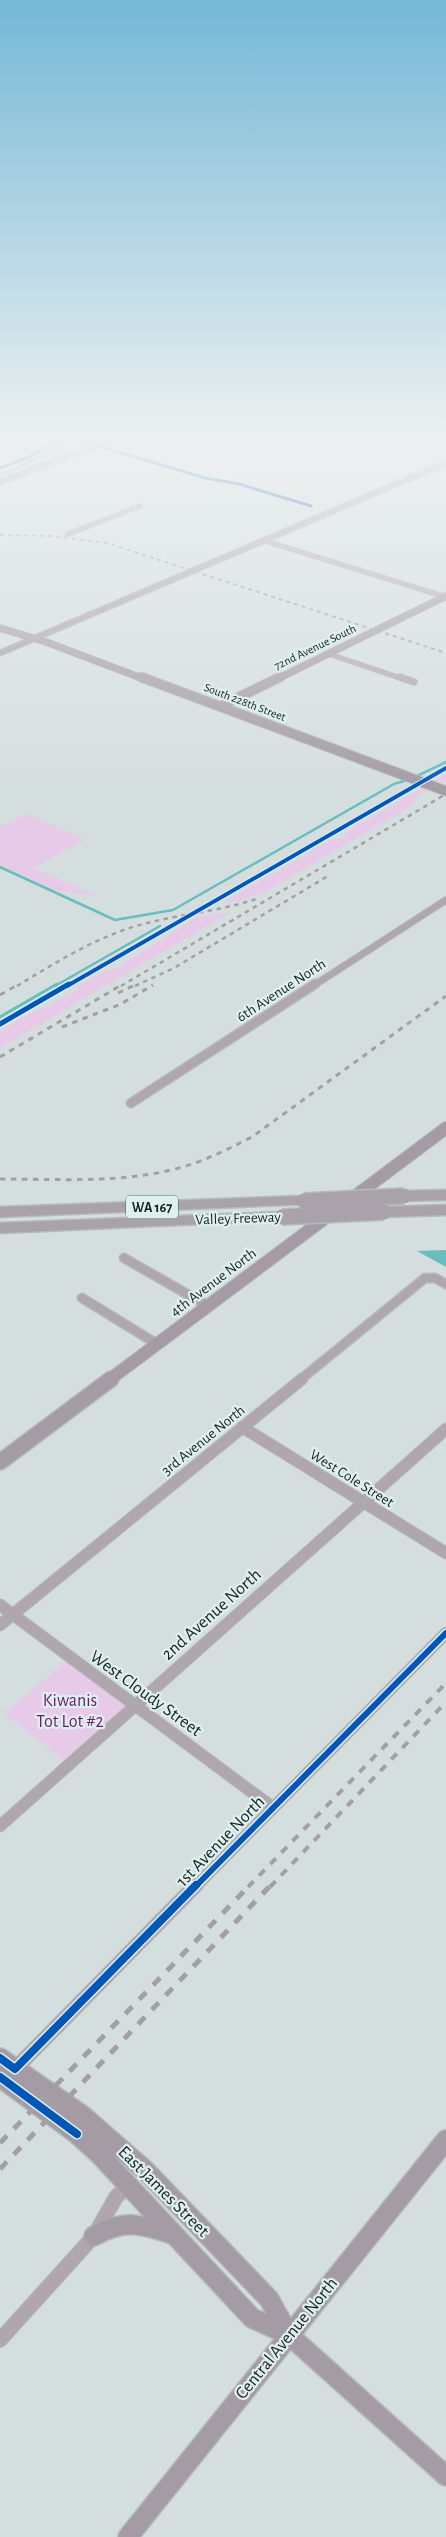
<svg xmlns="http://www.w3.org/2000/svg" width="446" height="2537" viewBox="0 0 446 2537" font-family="'Alegreya Sans',sans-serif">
	<rect width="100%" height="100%" fill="#d5dede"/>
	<path fill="#e7cae7" d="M 446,774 L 446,781 L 417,796 L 413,805 L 265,892 L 238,902 L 224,902 L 331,840 L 345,837 L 348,831 Z
		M 27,814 L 85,840 L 33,868 L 99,897 L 54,890 L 0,865 L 0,827 Z
		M 230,913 L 0,1048 L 0,1031 C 13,1023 25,1016 39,1010 C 53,1004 64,995 79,990 L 77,987 L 102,972 L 119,967 L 197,917 Z
		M 70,1658 L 134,1706 L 68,1764 L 4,1713 Z"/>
	<path fill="#68bdbe" d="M 72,439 L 84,439 L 25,466 L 19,465 Z
		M 446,1250 L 446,1267 L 417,1251 Z"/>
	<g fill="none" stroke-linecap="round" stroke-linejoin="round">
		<path stroke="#68bdbe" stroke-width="2" d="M 0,474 L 23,466"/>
		<path stroke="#68bdbe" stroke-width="2.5" d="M 415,777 L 446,762
			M 0,867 L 115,920 L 173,910 L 394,784 L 407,780
			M 55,986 L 160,926"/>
		<path stroke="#68bdbe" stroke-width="3" d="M 0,1017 L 57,984"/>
		<g stroke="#b4bbbb" stroke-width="6">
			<path id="street-far4" d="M 68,534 L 140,506
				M 262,540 L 446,597
				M 329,654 L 403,679"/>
		</g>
		<g stroke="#b4bbbb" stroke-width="8">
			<path id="street-far3" d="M 400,677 L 414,682
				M 313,986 L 446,900"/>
		</g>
		<g stroke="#b4bbbb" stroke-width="11">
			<path id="street-far2" d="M 131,1103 L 315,984
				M 124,1258 L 208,1306
				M 82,1298 L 157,1344
				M 300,1380 L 425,1278 L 435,1278 L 446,1284"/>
		</g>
		<g stroke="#b4bbbb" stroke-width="13">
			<path id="street-far1" d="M 242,1427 L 446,1553
				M 0,1605 L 272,1807
				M 0,1625 L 302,1379
				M 0,1826 L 446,1429
				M 195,1887 L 446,1633"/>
		</g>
		<g stroke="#b4bbbb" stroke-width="16">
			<path id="street" d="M 15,2069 L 196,1885
				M 0,2340 L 94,2236 L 116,2197 L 128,2186"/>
		</g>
		<g stroke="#b4bbbb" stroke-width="8">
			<path id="secondary-far4" d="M 0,482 L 113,439
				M 0,628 L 46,642 L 144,679
				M 277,679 L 446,596"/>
		</g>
		<g stroke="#b4bbbb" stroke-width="11">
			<path id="secondary-far3" d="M 141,677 L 446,791
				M 221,706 L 280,677"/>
		</g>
		<g stroke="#b4bbbb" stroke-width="14">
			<path id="secondary-far2" d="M 350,1200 L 446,1128
				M 109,1380 L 332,1213"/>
		</g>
		<g stroke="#b4bbbb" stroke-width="18">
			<path id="secondary-far1" d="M 0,1462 L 111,1379"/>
		</g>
		<g stroke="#b4bbbb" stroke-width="22">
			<path id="secondary" d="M 0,2058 L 82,2115 L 146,2171 L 269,2299 L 289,2335
				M 0,2077 L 77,2134 L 99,2154 L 252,2318 L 289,2335 L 446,2476
				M 94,2236 C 124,2219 141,2224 172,2234
				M 128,2537 L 446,2140"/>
		</g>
		<g stroke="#b4bbbb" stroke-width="2">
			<path id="primary" d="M 443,461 L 446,461 L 446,466 L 0,656 L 0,650 Z"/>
		</g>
		<g stroke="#b4bbbb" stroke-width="3">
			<path id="highway" d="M 446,1190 L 446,1200 L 404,1201 L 396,1196 L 404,1191 Z
				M 304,1196 L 310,1198 L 312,1201 L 310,1204 L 0,1217 L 0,1207 Z
				M 446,1205 L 446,1215 L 384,1217 L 376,1212 L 384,1207 Z
				M 282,1212 L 288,1214 L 290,1217 L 288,1220 L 0,1233 L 0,1223 Z"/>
		</g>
		<use href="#street-far4" stroke="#afa6ae" stroke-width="5"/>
		<use href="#street-far3" stroke="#afa6ae" stroke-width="6"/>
		<use href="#street-far2" stroke="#afa6ae" stroke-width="8"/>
		<use href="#street-far1" stroke="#afa6ae" stroke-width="11"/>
		<use href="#street" stroke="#afa6ae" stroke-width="14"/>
		<use href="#secondary-far4" stroke="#a59ba5" stroke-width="7"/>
		<use href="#secondary-far3" stroke="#a59ba5" stroke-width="9"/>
		<use href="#secondary-far2" stroke="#a59ba5" stroke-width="12"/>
		<use href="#secondary-far1" stroke="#a59ba5" stroke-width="15"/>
		<use href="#secondary" stroke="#a59ba5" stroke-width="19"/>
		<use href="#primary" fill="#a79da8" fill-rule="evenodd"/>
		<use href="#highway" fill="#a9a2ab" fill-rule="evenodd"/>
		<path stroke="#a3a0a4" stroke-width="2" stroke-dasharray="4 4" stroke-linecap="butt" d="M 0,535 L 52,536 L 107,543 L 446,653"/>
		<path stroke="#a3a0a4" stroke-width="2.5" stroke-dasharray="4.5 4.5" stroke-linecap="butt" d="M 17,986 C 55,963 93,939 136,926 C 177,914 219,912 259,898
			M 121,986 L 446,794
			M 135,986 L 174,968 L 328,876"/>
		<path stroke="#a3a0a4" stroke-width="3" stroke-dasharray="5.5 5.5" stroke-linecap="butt" d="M 118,993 L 137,984
			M 0,995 L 19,984
			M 62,1027 L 121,1004 L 153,985
			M 0,1057 L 123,984
			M 0,1179 C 61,1179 127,1184 186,1166 C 209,1159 230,1148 252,1137 L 446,996"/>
		<path stroke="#a3a0a4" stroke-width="4" stroke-dasharray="8 8" stroke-linecap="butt" d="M 248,1887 L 446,1683
			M 270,1887 L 446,1702"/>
		<path stroke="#a3a0a4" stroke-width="5" stroke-dasharray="10 10" stroke-linecap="butt" d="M 0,2143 L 250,1885
			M 0,2169 L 271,1885"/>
		<g stroke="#b4bbbb" stroke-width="18" stroke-linecap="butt">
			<path id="highway-bridge" d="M 304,1201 L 404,1196
				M 282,1217 L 384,1212"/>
		</g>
		<use href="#highway-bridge" stroke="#a9a2ab" stroke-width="15"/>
		<g stroke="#deefef" stroke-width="5">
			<path id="cycleway-far4" d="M 75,439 L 205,478 L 239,484 L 311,506
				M 0,468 L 27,458 L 61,439"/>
		</g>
		<g stroke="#deefef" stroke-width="6">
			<path id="cycleway-far3" d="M 67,986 L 446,768"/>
		</g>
		<g stroke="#deefef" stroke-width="8">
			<path id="cycleway-far2" d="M 0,1024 L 69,984"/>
		</g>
		<g stroke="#deefef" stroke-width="9">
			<path id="cycleway-far1" d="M 195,1887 L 446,1633"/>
		</g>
		<g stroke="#deefef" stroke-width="11">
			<path id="cycleway" d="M 0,2058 L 15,2069 L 196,1885
				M 0,2077 L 77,2134"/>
		</g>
		<use href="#cycleway-far4" stroke="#0057b8" stroke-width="3"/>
		<use href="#cycleway-far3" stroke="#0057b8" stroke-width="4"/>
		<use href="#cycleway-far2" stroke="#0057b8" stroke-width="5"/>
		<use href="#cycleway-far1" stroke="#0057b8" stroke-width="6"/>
		<use href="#cycleway" stroke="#0057b8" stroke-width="8"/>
	</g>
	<linearGradient id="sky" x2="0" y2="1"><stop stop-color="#75b8d7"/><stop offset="0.55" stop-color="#ecf0f0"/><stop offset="1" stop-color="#ecf0f0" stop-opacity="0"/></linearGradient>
	<rect width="446" height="794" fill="url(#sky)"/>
	<g text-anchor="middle" stroke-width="4.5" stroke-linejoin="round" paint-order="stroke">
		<g font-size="12" fill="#1b2121" stroke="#deefef">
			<text transform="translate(315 647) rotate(-26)" y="4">72nd Avenue South</text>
			<text transform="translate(245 702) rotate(21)" y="4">South 228th Street</text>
		</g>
		<rect fill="#deefef" stroke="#565f5f" stroke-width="1" x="126" y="1195.5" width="52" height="23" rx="4"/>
		<g font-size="14" font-weight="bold" fill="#1b2121">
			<text x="152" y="1212">WA 167</text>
		</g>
		<g font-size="15" fill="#1b2121" stroke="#deefef">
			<text transform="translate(281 990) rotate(-33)" y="5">6th Avenue North</text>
			<text transform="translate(238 1218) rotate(-2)" y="5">Valley Freeway</text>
			<text transform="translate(213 1282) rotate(-37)" y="5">4th Avenue North</text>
			<text transform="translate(203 1440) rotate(-39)" y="5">3rd Avenue North</text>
			<text transform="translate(352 1478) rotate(32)" y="5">West Cole Street</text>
		</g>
		<g font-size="18" fill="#1b2121" stroke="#deefef">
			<text transform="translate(211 1614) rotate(-42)" y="6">2nd Avenue North</text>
			<text transform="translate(146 1693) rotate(36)" y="6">West Cloudy Street</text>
			<text transform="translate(220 1841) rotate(-46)" y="6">1st Avenue North</text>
			<text transform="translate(164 2191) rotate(45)" y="6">East James Street</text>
			<text transform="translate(286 2338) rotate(-51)" y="6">Central Avenue North</text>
		</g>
		<g font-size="18" fill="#73186d" stroke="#deefef">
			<text x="70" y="1706">Kiwanis<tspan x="70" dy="21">Tot Lot #2</tspan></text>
		</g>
	</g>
</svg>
